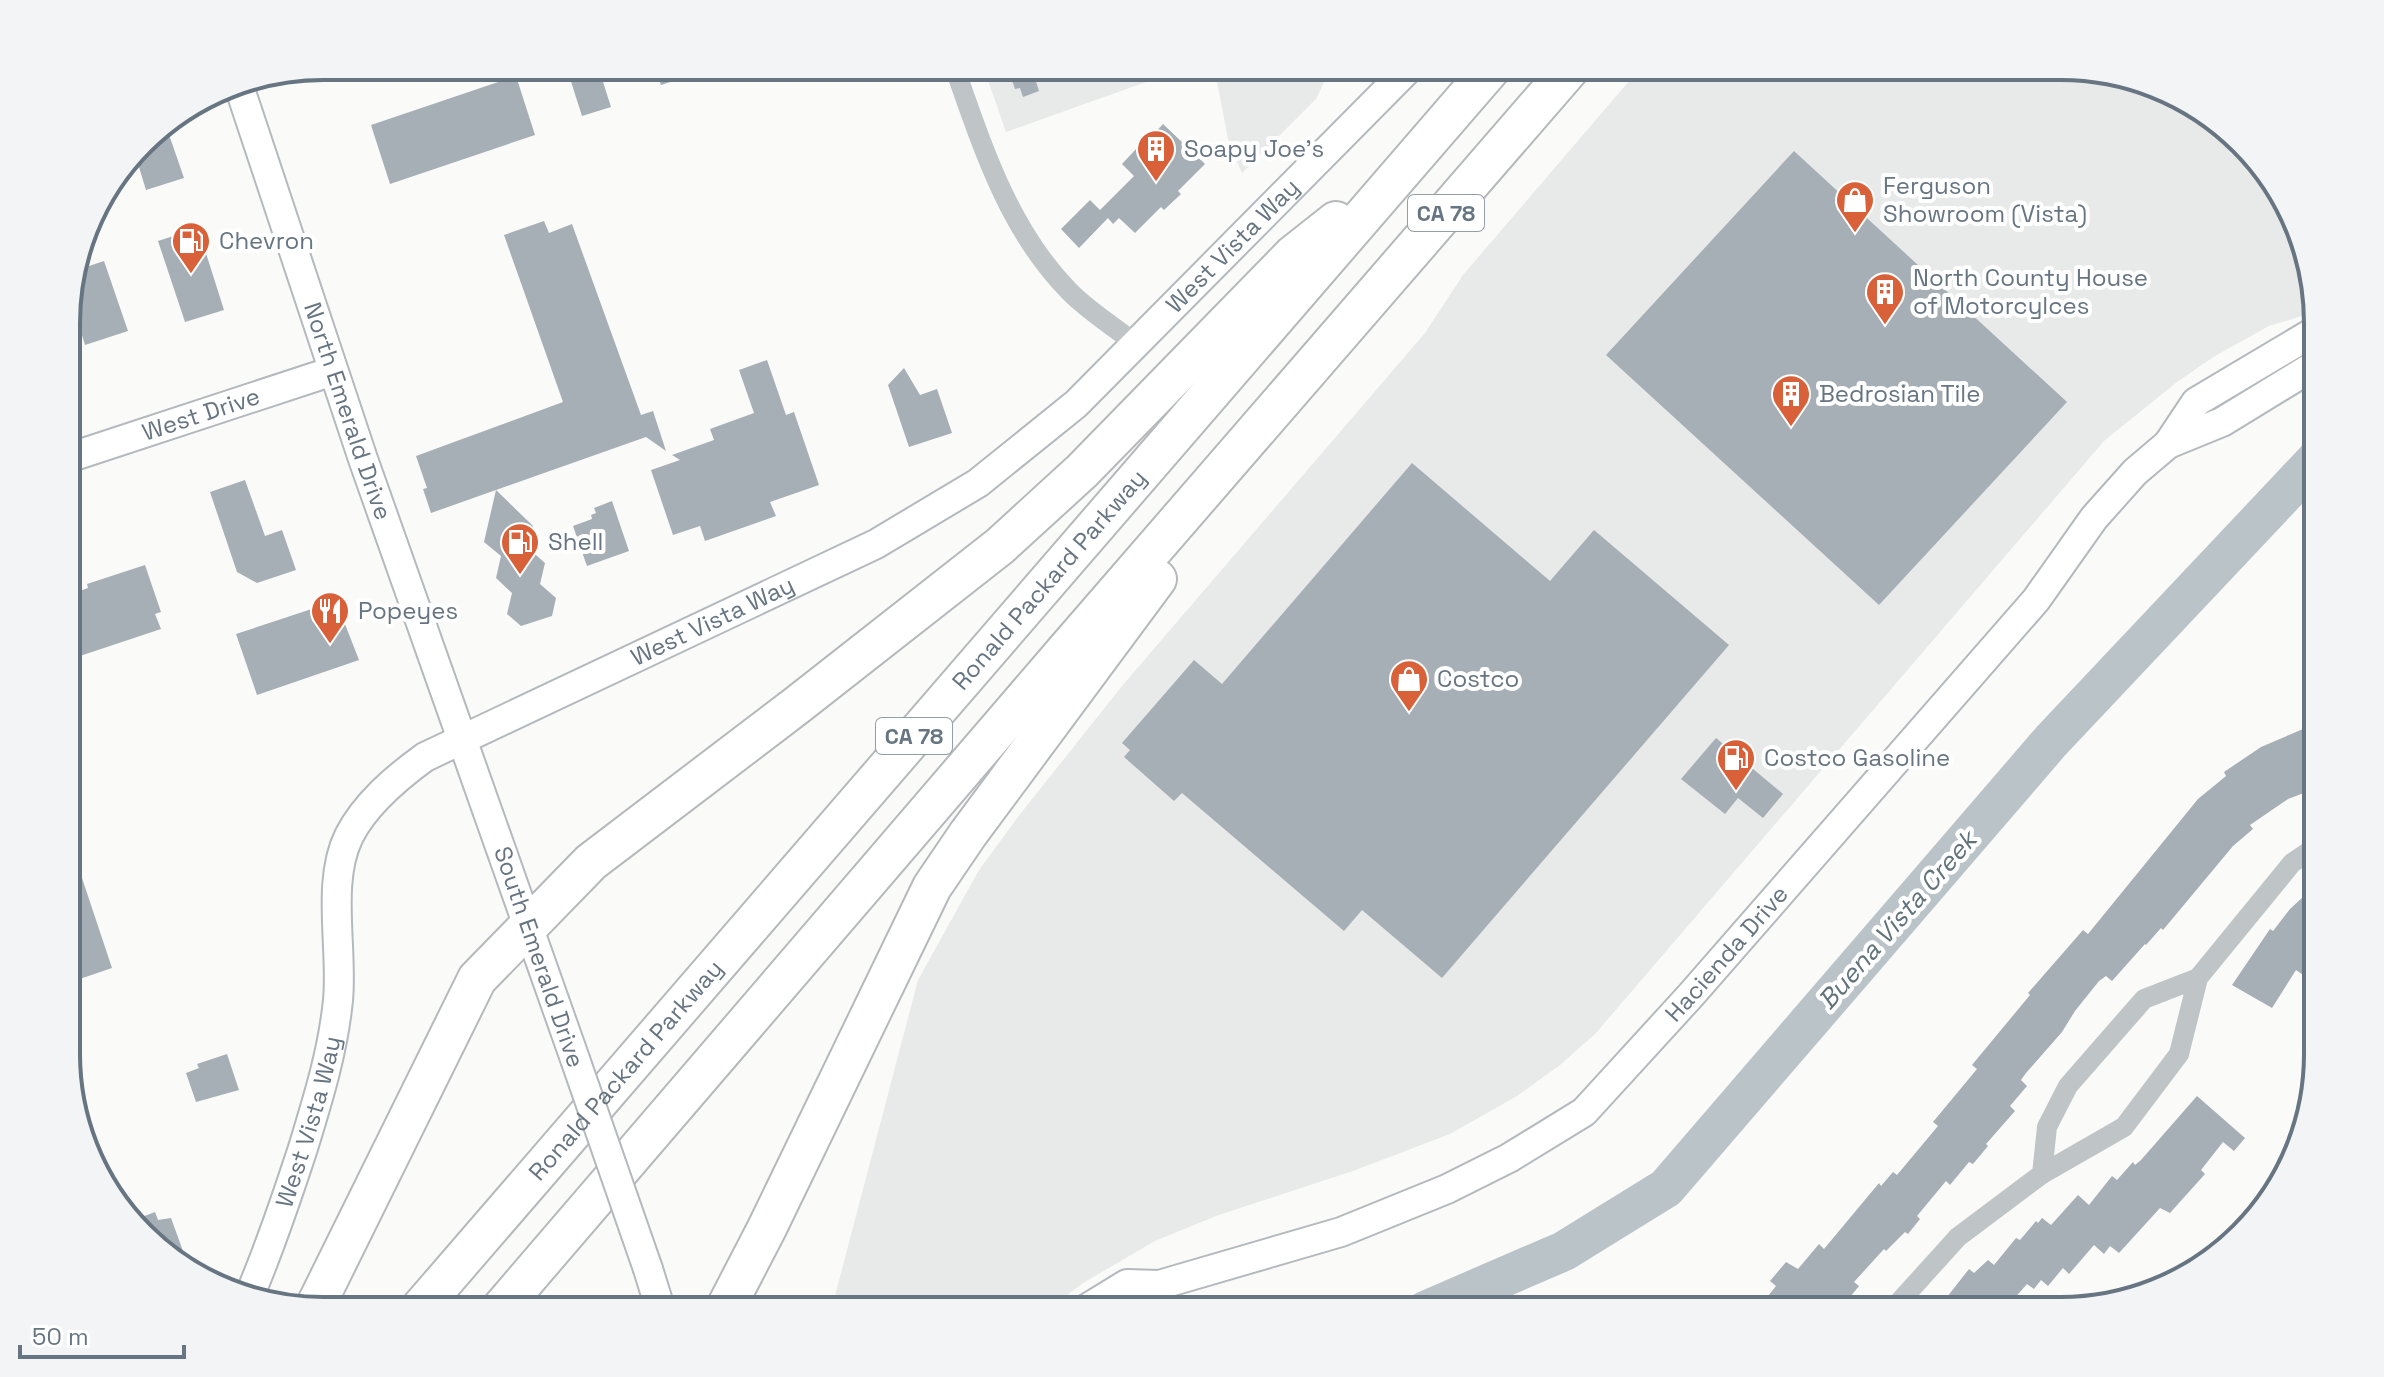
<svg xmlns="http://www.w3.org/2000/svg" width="2384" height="1377" viewBox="0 0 2384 1377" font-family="'Space Grotesk',sans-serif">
	<rect width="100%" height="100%" fill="#fafaf8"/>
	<path fill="#e8e9e9" d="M 983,66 L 1191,66 L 1006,132 Z
		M 1214,66 L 1324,66 L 1326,78 L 1316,99 L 1242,173 L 1229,144 Z
		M 1642,66 L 2061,66 L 2189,100 L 2275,181 L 2317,307 L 2299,317 L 2269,326 L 2215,356 L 2177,382 L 2104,441 L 1596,1033 L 1560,1065 L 1517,1096 L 1450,1134 L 1353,1171 L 1216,1216 L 1155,1241 L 1083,1283 L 1046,1311 L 831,1311 L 918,980 L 979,870 L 1021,813 L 1122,686 L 1425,333 L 1463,275 Z"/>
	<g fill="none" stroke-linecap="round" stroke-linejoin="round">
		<path stroke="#bac4c8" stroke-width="40" d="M 1425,1311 L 1564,1251 L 1666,1188 L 2051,741 L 2317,459"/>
	</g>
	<path fill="#a6afb5" d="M 566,66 L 598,66 L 611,107 L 582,116 Z
		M 654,66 L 708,66 L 709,69 L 661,85 Z
		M 1007,66 L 1031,66 L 1039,91 L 1023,97 L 1020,88 L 1015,89 Z
		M 516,76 L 535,135 L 390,184 L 371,125 Z
		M 165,123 L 184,178 L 146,190 L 135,154 L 153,130 Z
		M 1163,124 L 1205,164 L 1178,191 L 1181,194 L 1164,210 L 1161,207 L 1135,233 L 1119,218 L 1113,224 L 1108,218 L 1079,248 L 1061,229 L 1090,200 L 1101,211 L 1100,210 L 1134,176 L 1122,164 L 1150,134 L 1152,136 Z
		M 1794,151 L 2067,402 L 1879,605 L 1606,355 Z
		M 544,221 L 549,233 L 572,224 L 641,415 L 653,411 L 666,451 L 646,437 L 431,513 L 423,489 L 427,488 L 416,456 L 563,402 L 504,235 Z
		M 198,228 L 224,310 L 185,322 L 158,241 Z
		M 104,261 L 128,331 L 85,345 L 68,290 L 74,271 Z
		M 767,360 L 786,415 L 794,412 L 819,485 L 770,502 L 776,516 L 705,541 L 700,526 L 673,535 L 651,470 L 680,460 L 672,455 L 714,440 L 710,429 L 754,413 L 739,370 Z
		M 904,368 L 920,395 L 937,389 L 952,433 L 909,447 L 888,385 Z
		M 1412,463 L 1550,581 L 1594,530 L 1729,645 L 1442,978 L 1362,910 L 1344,931 L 1182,793 L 1174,801 L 1124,757 L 1130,750 L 1122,743 L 1194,660 L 1222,684 Z
		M 245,480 L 265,536 L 282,530 L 296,570 L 257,583 L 237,572 L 210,492 Z
		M 496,490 L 533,526 L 528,548 L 545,563 L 540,584 L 556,598 L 552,616 L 521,626 L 507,614 L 512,593 L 496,578 L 501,556 L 484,542 Z
		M 612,501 L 629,551 L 587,566 L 573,526 L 592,519 L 591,515 L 596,513 L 594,508 Z
		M 145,565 L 161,612 L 155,614 L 161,629 L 68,660 L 68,595 L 88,588 L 87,584 Z
		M 336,601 L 359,660 L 257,695 L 236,634 Z
		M 2317,723 L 2317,788 L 2288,799 L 2250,825 L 2253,829 L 2233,846 L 2163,930 L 2161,928 L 2146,945 L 2145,944 L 2112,981 L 2106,976 L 2099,981 L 2075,1011 L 2062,1032 L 2026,1073 L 2021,1080 L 2027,1086 L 2010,1106 L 2015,1111 L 1986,1144 L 1988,1146 L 1973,1164 L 1969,1162 L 1950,1185 L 1946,1181 L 1917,1216 L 1920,1219 L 1908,1234 L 1905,1232 L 1886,1251 L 1884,1249 L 1854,1282 L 1859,1286 L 1846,1302 L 1841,1297 L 1830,1311 L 1756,1311 L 1776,1286 L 1770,1281 L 1786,1262 L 1798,1269 L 1819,1244 L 1824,1249 L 1879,1183 L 1881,1186 L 1893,1172 L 1897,1175 L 1938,1126 L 1933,1122 L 1977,1069 L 1972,1065 L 2030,995 L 2028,993 L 2083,930 L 2088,934 L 2198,799 L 2226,776 L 2224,772 L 2261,747 Z
		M 1716,738 L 1783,794 L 1763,818 L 1738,798 L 1725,814 L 1681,779 Z
		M 71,845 L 112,968 L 68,983 L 68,846 Z
		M 2317,884 L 2317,962 L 2306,977 L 2296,970 L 2272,1008 L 2232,985 L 2270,929 L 2273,931 L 2290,909 Z
		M 227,1054 L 239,1090 L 196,1102 L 186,1073 L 199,1068 L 197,1064 Z
		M 2197,1096 L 2245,1138 L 2234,1151 L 2223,1142 L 2201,1170 L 2205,1174 L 2170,1213 L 2160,1208 L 2119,1253 L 2110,1246 L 2104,1254 L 2094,1245 L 2069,1274 L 2063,1268 L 2048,1286 L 2041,1280 L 2034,1289 L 2027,1284 L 2004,1310 L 1936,1311 L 1969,1269 L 1974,1273 L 1988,1260 L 1994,1265 L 2016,1238 L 2020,1240 L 2036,1221 L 2038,1223 L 2042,1218 L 2051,1225 L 2078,1195 L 2089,1205 L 2112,1176 L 2117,1180 L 2133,1162 L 2135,1165 L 2141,1160 Z
		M 155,1212 L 158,1220 L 171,1218 L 191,1273 L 134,1220 Z"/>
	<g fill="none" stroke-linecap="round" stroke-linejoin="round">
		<g stroke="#b4b9be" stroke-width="32">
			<g id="secondary">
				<path id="s1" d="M 238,83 L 363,459 L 575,1059"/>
				<path d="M 2168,444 L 2222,422 L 2317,364"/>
				<path id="s2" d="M 68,458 L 333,371"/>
				<path d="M 648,1269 L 661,1311"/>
				<path id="s3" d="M 251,1292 C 271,1244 287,1197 303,1148 C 318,1099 333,1051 338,1000 C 343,949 326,882 349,836 C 365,804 396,778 425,757 L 876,544 L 978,483 L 1076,404 L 1411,66"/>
				<path id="s4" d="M 1083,1311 L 1127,1284 L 1159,1285 L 1341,1232 L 1447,1189 L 1509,1158 L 1584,1112 L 1691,995 L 2036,600 L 2094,518 L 2135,472 L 2168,444 L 2196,402 L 2317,330"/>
				<path d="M 1141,1311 L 1153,1303 L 1159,1285"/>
			</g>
		</g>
		<g stroke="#b5b9bc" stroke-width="42">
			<g id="highway">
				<path d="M 314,1309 L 477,979 L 591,862 L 796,706 L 1000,546 L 1082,471 L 1293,255 L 1336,221"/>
				<path id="s5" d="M 418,1311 L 1493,66"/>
				<path d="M 499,1311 L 1067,649 L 1572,66"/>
				<path d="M 724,1311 L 767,1228 L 932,887 L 968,834 L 1157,579"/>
			</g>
		</g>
		<path stroke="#bfc4c7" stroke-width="20" d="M 954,66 C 982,145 1008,229 1069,291 C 1088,311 1115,327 1137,345
			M 2042,1174 L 2047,1127 L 2068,1086 L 2144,999 L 2198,978
			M 1891,1311 L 1958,1237 L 2042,1174 L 2124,1127 L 2179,1054 L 2198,978 L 2292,863 L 2317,846"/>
		<use href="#secondary" stroke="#fff" stroke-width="28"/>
		<use href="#highway" stroke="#fff" stroke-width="38"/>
		<g stroke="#b4b9be" stroke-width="32" stroke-linecap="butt">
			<path id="secondary-bridge" d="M 575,1059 L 648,1269"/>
		</g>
		<use href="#secondary-bridge" stroke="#fff" stroke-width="28"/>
	</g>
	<defs>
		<g id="building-pin" transform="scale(2)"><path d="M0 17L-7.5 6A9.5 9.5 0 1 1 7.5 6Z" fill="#d8613a" stroke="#fff"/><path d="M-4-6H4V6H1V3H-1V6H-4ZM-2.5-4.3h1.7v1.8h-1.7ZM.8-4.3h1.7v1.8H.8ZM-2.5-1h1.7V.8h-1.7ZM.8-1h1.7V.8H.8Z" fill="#fff"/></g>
		<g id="shop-pin" transform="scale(2)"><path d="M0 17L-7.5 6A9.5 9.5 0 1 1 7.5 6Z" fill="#d8613a" stroke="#fff"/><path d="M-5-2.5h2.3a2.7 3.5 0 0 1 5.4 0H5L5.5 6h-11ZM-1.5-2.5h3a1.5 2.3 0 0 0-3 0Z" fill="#fff"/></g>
		<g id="fuel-pin" transform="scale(2)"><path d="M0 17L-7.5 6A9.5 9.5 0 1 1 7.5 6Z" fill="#d8613a" stroke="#fff"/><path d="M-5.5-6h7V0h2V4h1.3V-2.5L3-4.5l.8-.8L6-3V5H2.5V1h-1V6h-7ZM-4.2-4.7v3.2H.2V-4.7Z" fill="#fff"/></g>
		<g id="restaurant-pin" transform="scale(2)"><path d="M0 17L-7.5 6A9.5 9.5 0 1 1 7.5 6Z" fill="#d8613a" stroke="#fff"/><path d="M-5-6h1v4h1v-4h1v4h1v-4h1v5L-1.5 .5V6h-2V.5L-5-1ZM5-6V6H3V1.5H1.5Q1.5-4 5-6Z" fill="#fff"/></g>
	</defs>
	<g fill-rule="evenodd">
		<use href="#building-pin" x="1156" y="149"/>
		<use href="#shop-pin" x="1855" y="200"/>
		<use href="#fuel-pin" x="191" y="241"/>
		<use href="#building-pin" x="1885" y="292"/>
		<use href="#building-pin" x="1791" y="394"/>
		<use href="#fuel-pin" x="520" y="542"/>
		<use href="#restaurant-pin" x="330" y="611"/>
		<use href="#shop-pin" x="1409" y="679"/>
		<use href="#fuel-pin" x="1736" y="758"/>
	</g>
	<g text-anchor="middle" stroke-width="8" stroke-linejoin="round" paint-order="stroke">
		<g fill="#fff" stroke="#949ea7" stroke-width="2">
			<rect x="1408" y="195" width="76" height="36" rx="6"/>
			<rect x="876" y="718" width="76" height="36" rx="6"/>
		</g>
		<g font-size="22" font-weight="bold" fill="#667581">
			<text x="1446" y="221">CA 78</text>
			<text x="914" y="744">CA 78</text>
		</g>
		<g font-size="24" fill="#667581" stroke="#fff" text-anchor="start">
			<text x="1184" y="157">Soapy Joe's</text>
			<text x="1883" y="194">Ferguson<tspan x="1883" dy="28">Showroom (Vista)</tspan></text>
			<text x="219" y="249">Chevron</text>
			<text x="1913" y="286">North County House<tspan x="1913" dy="28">of Motorcylces</tspan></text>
			<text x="1819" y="402">Bedrosian Tile</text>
			<text x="548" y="550">Shell</text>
			<text x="358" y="619">Popeyes</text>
			<text x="1437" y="687">Costco</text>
			<text x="1764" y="766">Costco Gasoline</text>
		</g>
		<g font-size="24" fill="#667581" stroke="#fff">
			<text dy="8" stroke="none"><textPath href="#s3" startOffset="1548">West Vista Way</textPath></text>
			<text dy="8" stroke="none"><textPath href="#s1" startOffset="346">North Emerald Drive</textPath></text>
			<text dy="8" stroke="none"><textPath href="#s2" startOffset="140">West Drive</textPath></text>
			<text dy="8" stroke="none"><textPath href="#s5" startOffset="966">Ronald Packard Parkway</textPath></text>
			<text dy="8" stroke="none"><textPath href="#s3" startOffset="900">West Vista Way</textPath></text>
			<text dy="8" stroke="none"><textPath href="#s4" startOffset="758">Hacienda Drive</textPath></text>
			<text transform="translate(539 957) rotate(71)" y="8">South Emerald Drive</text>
			<text dy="8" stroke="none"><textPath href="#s5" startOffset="318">Ronald Packard Parkway</textPath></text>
			<text dy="8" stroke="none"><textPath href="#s3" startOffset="180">West Vista Way</textPath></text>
		</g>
		<g font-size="26" font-style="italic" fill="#61737a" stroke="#fff">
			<text transform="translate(1897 920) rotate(-49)" y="9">Buena Vista Creek</text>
		</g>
	</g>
	<path d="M0 0H2384V1377H0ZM323 80H2061A243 243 0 0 1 2304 323V1054A243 243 0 0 1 2061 1297H323A243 243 0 0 1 80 1054V323A243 243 0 0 1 323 80Z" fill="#f3f4f5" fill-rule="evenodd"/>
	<path fill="none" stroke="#667581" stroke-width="4" d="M323 80H2061A243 243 0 0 1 2304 323V1054A243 243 0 0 1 2061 1297H323A243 243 0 0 1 80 1054V323A243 243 0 0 1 323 80Z"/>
	<path d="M20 1345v12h164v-12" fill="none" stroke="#667581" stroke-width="4"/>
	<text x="32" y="1345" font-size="24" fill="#667581" stroke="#ffffff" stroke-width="6" paint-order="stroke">50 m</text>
</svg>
